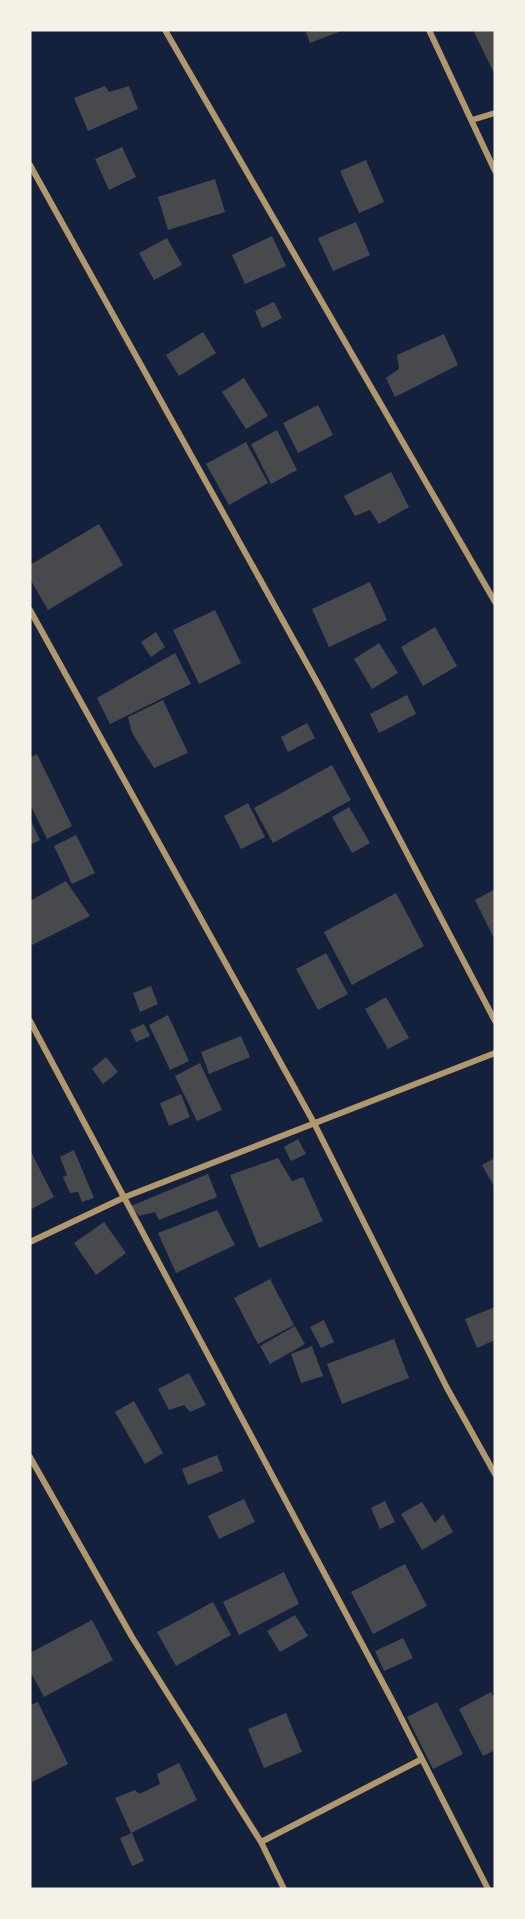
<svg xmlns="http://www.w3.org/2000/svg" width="525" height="1919" viewBox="0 0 525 1919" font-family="Helvetica,sans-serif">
	<rect width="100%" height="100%" fill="#14213d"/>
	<path fill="#48494c" d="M 305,30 L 344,30 L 310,43 Z
		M 473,30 L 495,30 L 495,75 Z
		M 105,86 L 109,92 L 129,86 L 138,109 L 88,131 L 74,98 Z
		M 122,147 L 136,177 L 109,190 L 95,159 Z
		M 366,160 L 384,202 L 359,213 L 340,171 Z
		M 215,179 L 225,212 L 168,230 L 158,197 Z
		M 356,222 L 370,255 L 333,271 L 318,238 Z
		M 272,236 L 286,266 L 245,284 L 232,255 Z
		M 167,238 L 182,265 L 154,280 L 139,253 Z
		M 274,302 L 282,318 L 262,328 L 255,311 Z
		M 203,332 L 216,353 L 179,376 L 166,355 Z
		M 444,334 L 458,365 L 395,397 L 386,378 L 399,369 L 397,355 Z
		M 244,378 L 268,416 L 246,429 L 222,392 Z
		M 318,405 L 333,435 L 298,453 L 283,423 Z
		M 277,430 L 297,470 L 271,484 L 251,444 Z
		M 246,442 L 268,483 L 229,505 L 206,464 Z
		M 391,472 L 409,507 L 379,524 L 370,510 L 355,516 L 344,496 Z
		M 99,524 L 123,565 L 48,610 L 30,579 L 30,565 Z
		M 370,582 L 387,620 L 329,647 L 312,609 Z
		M 215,610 L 241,663 L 199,684 L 173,630 Z
		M 435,627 L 457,666 L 423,686 L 401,647 Z
		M 156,632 L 165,647 L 151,657 L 141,642 Z
		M 379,643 L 398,673 L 372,689 L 354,659 Z
		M 175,653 L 191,684 L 110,724 L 97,698 Z
		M 407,695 L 416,714 L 379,733 L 370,714 Z
		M 163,700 L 188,753 L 154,768 L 132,733 L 128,717 Z
		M 307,723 L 315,738 L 288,752 L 281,737 Z
		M 37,754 L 72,826 L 47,839 L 30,804 L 30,758 Z
		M 332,765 L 351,800 L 273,843 L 254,808 Z
		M 248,803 L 265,837 L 241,849 L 224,816 Z
		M 349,807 L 370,843 L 352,853 L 332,817 Z
		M 30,819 L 40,840 L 30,845 Z
		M 76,835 L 95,873 L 72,884 L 54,846 Z
		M 66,881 L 90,916 L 30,946 L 30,901 Z
		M 495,889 L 495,940 L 475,900 Z
		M 396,893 L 424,946 L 352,985 L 324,932 Z
		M 326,953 L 348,994 L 318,1010 L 296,969 Z
		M 151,986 L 158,1004 L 140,1012 L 133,993 Z
		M 386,997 L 409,1038 L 388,1049 L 365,1009 Z
		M 168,1015 L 189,1061 L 170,1070 L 149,1025 Z
		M 144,1024 L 150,1036 L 136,1042 L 130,1030 Z
		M 241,1036 L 250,1057 L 209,1074 L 201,1052 Z
		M 106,1057 L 118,1072 L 103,1084 L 92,1069 Z
		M 200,1063 L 222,1110 L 197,1121 L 175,1076 Z
		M 181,1094 L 190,1117 L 169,1126 L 160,1103 Z
		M 298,1139 L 306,1154 L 291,1161 L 284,1147 Z
		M 30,1150 L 54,1197 L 30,1210 Z
		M 74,1150 L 94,1198 L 82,1202 L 78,1192 L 70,1193 L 63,1177 L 67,1175 L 60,1157 Z
		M 278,1158 L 292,1181 L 303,1177 L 323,1221 L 259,1248 L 230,1175 Z
		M 495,1158 L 495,1188 L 482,1165 Z
		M 208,1174 L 217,1197 L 159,1220 L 155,1212 L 139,1216 L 131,1206 Z
		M 217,1210 L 235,1245 L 176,1273 L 158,1233 Z
		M 104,1222 L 126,1253 L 96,1275 L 74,1243 Z
		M 270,1279 L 294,1325 L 258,1344 L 234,1298 Z
		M 495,1307 L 495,1340 L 477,1348 L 465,1319 Z
		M 324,1320 L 334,1342 L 321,1348 L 310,1327 Z
		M 295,1326 L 305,1344 L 270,1364 L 260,1346 Z
		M 394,1339 L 409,1378 L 342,1404 L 327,1364 Z
		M 312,1346 L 323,1376 L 301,1383 L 291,1354 Z
		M 189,1373 L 206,1405 L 190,1412 L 184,1405 L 169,1410 L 158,1389 Z
		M 134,1401 L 163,1453 L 145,1464 L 115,1412 Z
		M 217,1455 L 223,1471 L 188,1485 L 182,1469 Z
		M 244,1499 L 255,1522 L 219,1539 L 208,1516 Z
		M 385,1501 L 395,1522 L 380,1529 L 371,1508 Z
		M 422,1502 L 435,1523 L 443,1514 L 453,1532 L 422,1550 L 401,1514 Z
		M 405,1564 L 427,1606 L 373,1634 L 351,1592 Z
		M 284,1572 L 299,1604 L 239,1635 L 223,1602 Z
		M 213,1602 L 231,1635 L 176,1666 L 157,1632 Z
		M 295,1615 L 308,1636 L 280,1652 L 267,1631 Z
		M 92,1620 L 113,1660 L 44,1697 L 30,1671 L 30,1653 Z
		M 403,1638 L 413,1658 L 384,1671 L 375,1651 Z
		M 491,1692 L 495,1699 L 495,1750 L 483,1756 L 459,1709 Z
		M 38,1702 L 68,1764 L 32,1782 L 30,1705 Z
		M 437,1702 L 463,1754 L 433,1769 L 407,1717 Z
		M 286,1713 L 302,1752 L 264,1768 L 248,1729 Z
		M 179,1763 L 197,1800 L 131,1833 L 115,1798 L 135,1790 L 139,1794 L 160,1784 L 157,1774 Z
		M 132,1833 L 144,1861 L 132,1866 L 120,1838 Z"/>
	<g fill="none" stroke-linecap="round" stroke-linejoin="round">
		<path stroke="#b1986c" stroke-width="6" d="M 165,30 L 495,602
			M 429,30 L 495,171
			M 472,120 L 495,113
			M 30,165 L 322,691 L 495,1021
			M 30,610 L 314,1123 L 447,1388 L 495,1474
			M 30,1021 L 393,1702 L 488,1889
			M 30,1242 L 125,1197 L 495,1053
			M 30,1457 L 132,1637 L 261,1842 L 284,1889
			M 261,1842 L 422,1759"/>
	</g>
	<rect width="525" height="1919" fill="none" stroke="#f6f1e7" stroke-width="63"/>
</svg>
